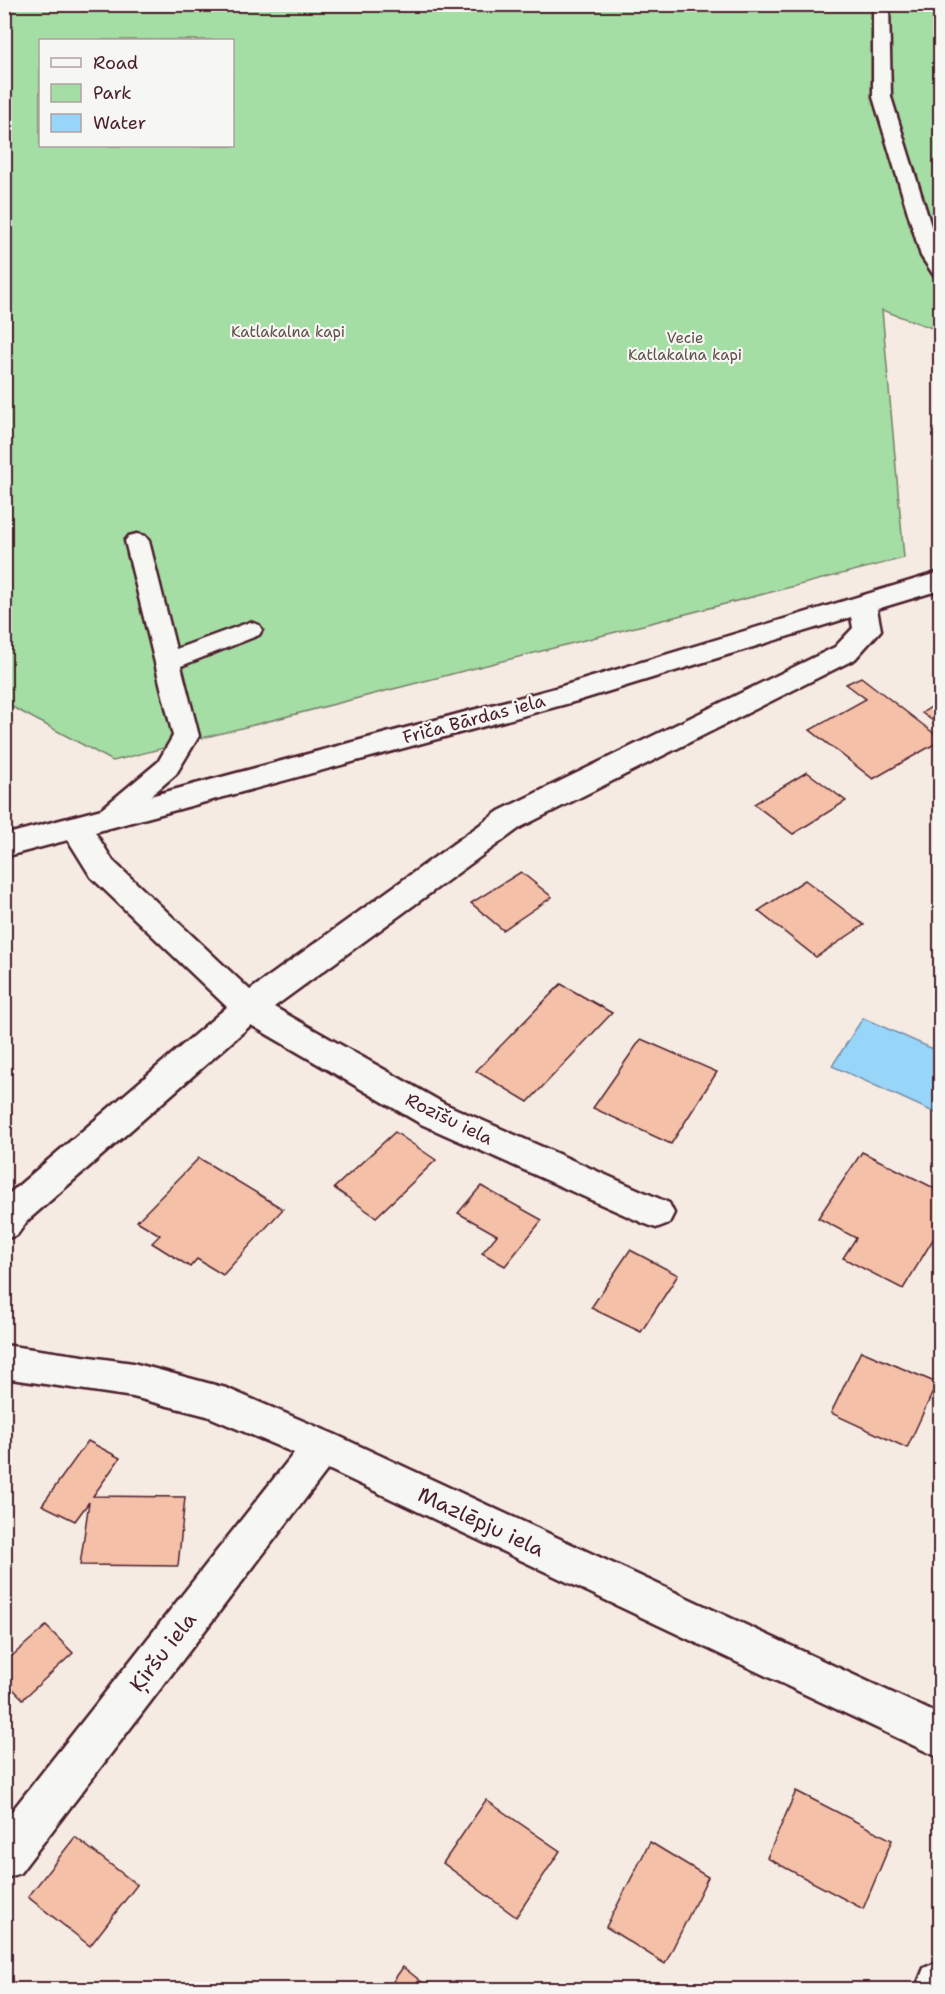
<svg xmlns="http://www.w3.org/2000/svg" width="945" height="1994" viewBox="0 0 945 1994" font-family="'Shantell Sans',sans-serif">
	<rect width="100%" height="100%" fill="#f6ebe3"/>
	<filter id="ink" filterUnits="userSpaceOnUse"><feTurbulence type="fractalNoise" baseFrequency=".0167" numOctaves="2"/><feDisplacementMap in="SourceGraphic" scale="12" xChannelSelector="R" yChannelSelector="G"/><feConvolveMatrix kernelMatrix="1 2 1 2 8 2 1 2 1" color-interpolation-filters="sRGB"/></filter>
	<g filter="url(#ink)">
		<path fill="#a4dea4" stroke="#777e68" stroke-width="1.5" fill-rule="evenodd" d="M 19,5 L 940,5 L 940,331 L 882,310 L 904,558 L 113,761 L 5,703 L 4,17 ZM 40,40 L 232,40 L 232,146 L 40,146 Z"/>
		<path fill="#98d6f9" stroke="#798da7" stroke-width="1.5" d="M 863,1018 L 940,1052 L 940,1115 L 832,1066 Z"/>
		<path fill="#f5c0a8" stroke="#4a1f2b" stroke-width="1.5" d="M 861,677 L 940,738 L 940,741 L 873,779 L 810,730 L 866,699 L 846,684 Z
			M 940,701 L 940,726 L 922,713 Z
			M 807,772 L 846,801 L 793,834 L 754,804 Z
			M 521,872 L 552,897 L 503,930 L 471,903 Z
			M 805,880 L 864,925 L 816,957 L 758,911 Z
			M 561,984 L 612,1013 L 528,1102 L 476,1071 Z
			M 641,1039 L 717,1072 L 671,1144 L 593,1108 Z
			M 395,1132 L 436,1160 L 376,1217 L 334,1188 Z
			M 862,1152 L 940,1191 L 940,1228 L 903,1289 L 843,1258 L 856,1238 L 818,1218 Z
			M 199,1158 L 283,1209 L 223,1275 L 197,1259 L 190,1267 L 152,1243 L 160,1235 L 137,1221 Z
			M 481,1186 L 542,1220 L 505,1266 L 482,1253 L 497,1235 L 458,1213 Z
			M 630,1250 L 678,1275 L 641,1332 L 591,1308 Z
			M 861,1351 L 937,1383 L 907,1448 L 831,1413 Z
			M 88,1441 L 120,1458 L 93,1496 L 185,1497 L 178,1566 L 80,1565 L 89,1502 L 75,1521 L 42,1505 Z
			M 46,1626 L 73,1653 L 23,1699 L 4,1680 L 4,1663 Z
			M 796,1791 L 892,1840 L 863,1909 L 767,1858 Z
			M 486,1800 L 560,1851 L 516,1917 L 443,1863 Z
			M 75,1837 L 137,1885 L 90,1946 L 28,1897 Z
			M 650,1842 L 708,1877 L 665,1964 L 606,1927 Z
			M 403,1967 L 432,1990 L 387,1990 Z"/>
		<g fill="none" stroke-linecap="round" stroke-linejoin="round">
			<g stroke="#4a1f2b" stroke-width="5">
				<path id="lane" d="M 873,4 L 889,4 L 891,97 L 940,255 L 940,276 L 933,274 L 921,256 L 873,97 Z
					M 137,534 L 145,536 L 149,541 L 176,649 L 250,622 L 259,625 L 262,630 L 259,635 L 181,666 L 199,736 L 176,774 L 116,826 L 107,828 L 98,826 L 94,819 L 98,812 L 158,762 L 173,736 L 125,541 L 129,536 Z"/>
			</g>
			<g stroke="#4a1f2b" stroke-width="5">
				<path id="street" d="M 940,572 L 940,590 L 877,609 L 881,630 L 855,659 L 521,827 L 274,1007 L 445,1104 L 669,1203 L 674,1213 L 669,1223 L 656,1228 L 643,1223 L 421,1124 L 251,1025 L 27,1221 L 17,1235 L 4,1239 L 4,1198 L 227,1007 L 91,877 L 68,840 L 4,857 L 4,835 L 559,687 ZM 851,617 L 853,628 L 835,647 L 499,811 L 250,990 L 113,861 L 95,832 L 577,701 Z
					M 4,1345 L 133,1363 L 226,1388 L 336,1435 L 940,1715 L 940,1758 L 328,1469 L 20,1873 L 4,1879 L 4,1821 L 294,1453 L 207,1416 L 133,1397 L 4,1378 Z
					M 940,1961 L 940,1990 L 915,1990 L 924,1968 Z"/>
			</g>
			<path stroke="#4a1f2b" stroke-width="2" stroke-dasharray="3 3" stroke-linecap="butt" d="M 913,6 L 940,7"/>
			<use href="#lane" fill="#f6f6f2" fill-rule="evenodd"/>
			<use href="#street" fill="#f6f6f2" fill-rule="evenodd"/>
		</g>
	</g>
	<g text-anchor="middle" stroke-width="4.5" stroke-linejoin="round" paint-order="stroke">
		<g font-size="15" fill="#604f49" stroke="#f6f6f2">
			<text x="288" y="337">Katlakalna kapi</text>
			<text x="685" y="343">Vecie<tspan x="685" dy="17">Katlakalna kapi</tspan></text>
		</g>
		<g font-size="18" fill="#4a1f2b" stroke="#f6f6f2">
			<text transform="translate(474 719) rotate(-15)" y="6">Friča Bārdas iela</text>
			<text transform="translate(449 1119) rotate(26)" y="6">Rozīšu iela</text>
		</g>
		<g font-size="21" fill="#4a1f2b" stroke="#f6f6f2">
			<text transform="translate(481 1522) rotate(25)" y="7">Mazlēpju iela</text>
			<text transform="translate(163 1652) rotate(-52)" y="7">Ķiršu iela</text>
		</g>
	</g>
	<rect width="945" height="1994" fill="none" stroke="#f6f6f2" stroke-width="24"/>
	<rect x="12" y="12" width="921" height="1970" fill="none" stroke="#4a1f2b" stroke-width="2" filter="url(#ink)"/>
	<rect x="39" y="39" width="195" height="108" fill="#f6f6f2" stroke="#b1a0a2" stroke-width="1.5"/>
	<rect x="51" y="58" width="30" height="9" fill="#f6f6f2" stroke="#b1a0a2" stroke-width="1.5"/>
	<text x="93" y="69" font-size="18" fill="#4a1f2b">Road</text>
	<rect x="51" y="84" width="30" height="18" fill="#a4dea4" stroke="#b1a0a2" stroke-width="1.5"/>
	<text x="93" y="99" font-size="18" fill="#4a1f2b">Park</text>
	<rect x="51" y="114" width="30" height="18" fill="#98d6f9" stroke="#b1a0a2" stroke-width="1.5"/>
	<text x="93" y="129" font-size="18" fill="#4a1f2b">Water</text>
</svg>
